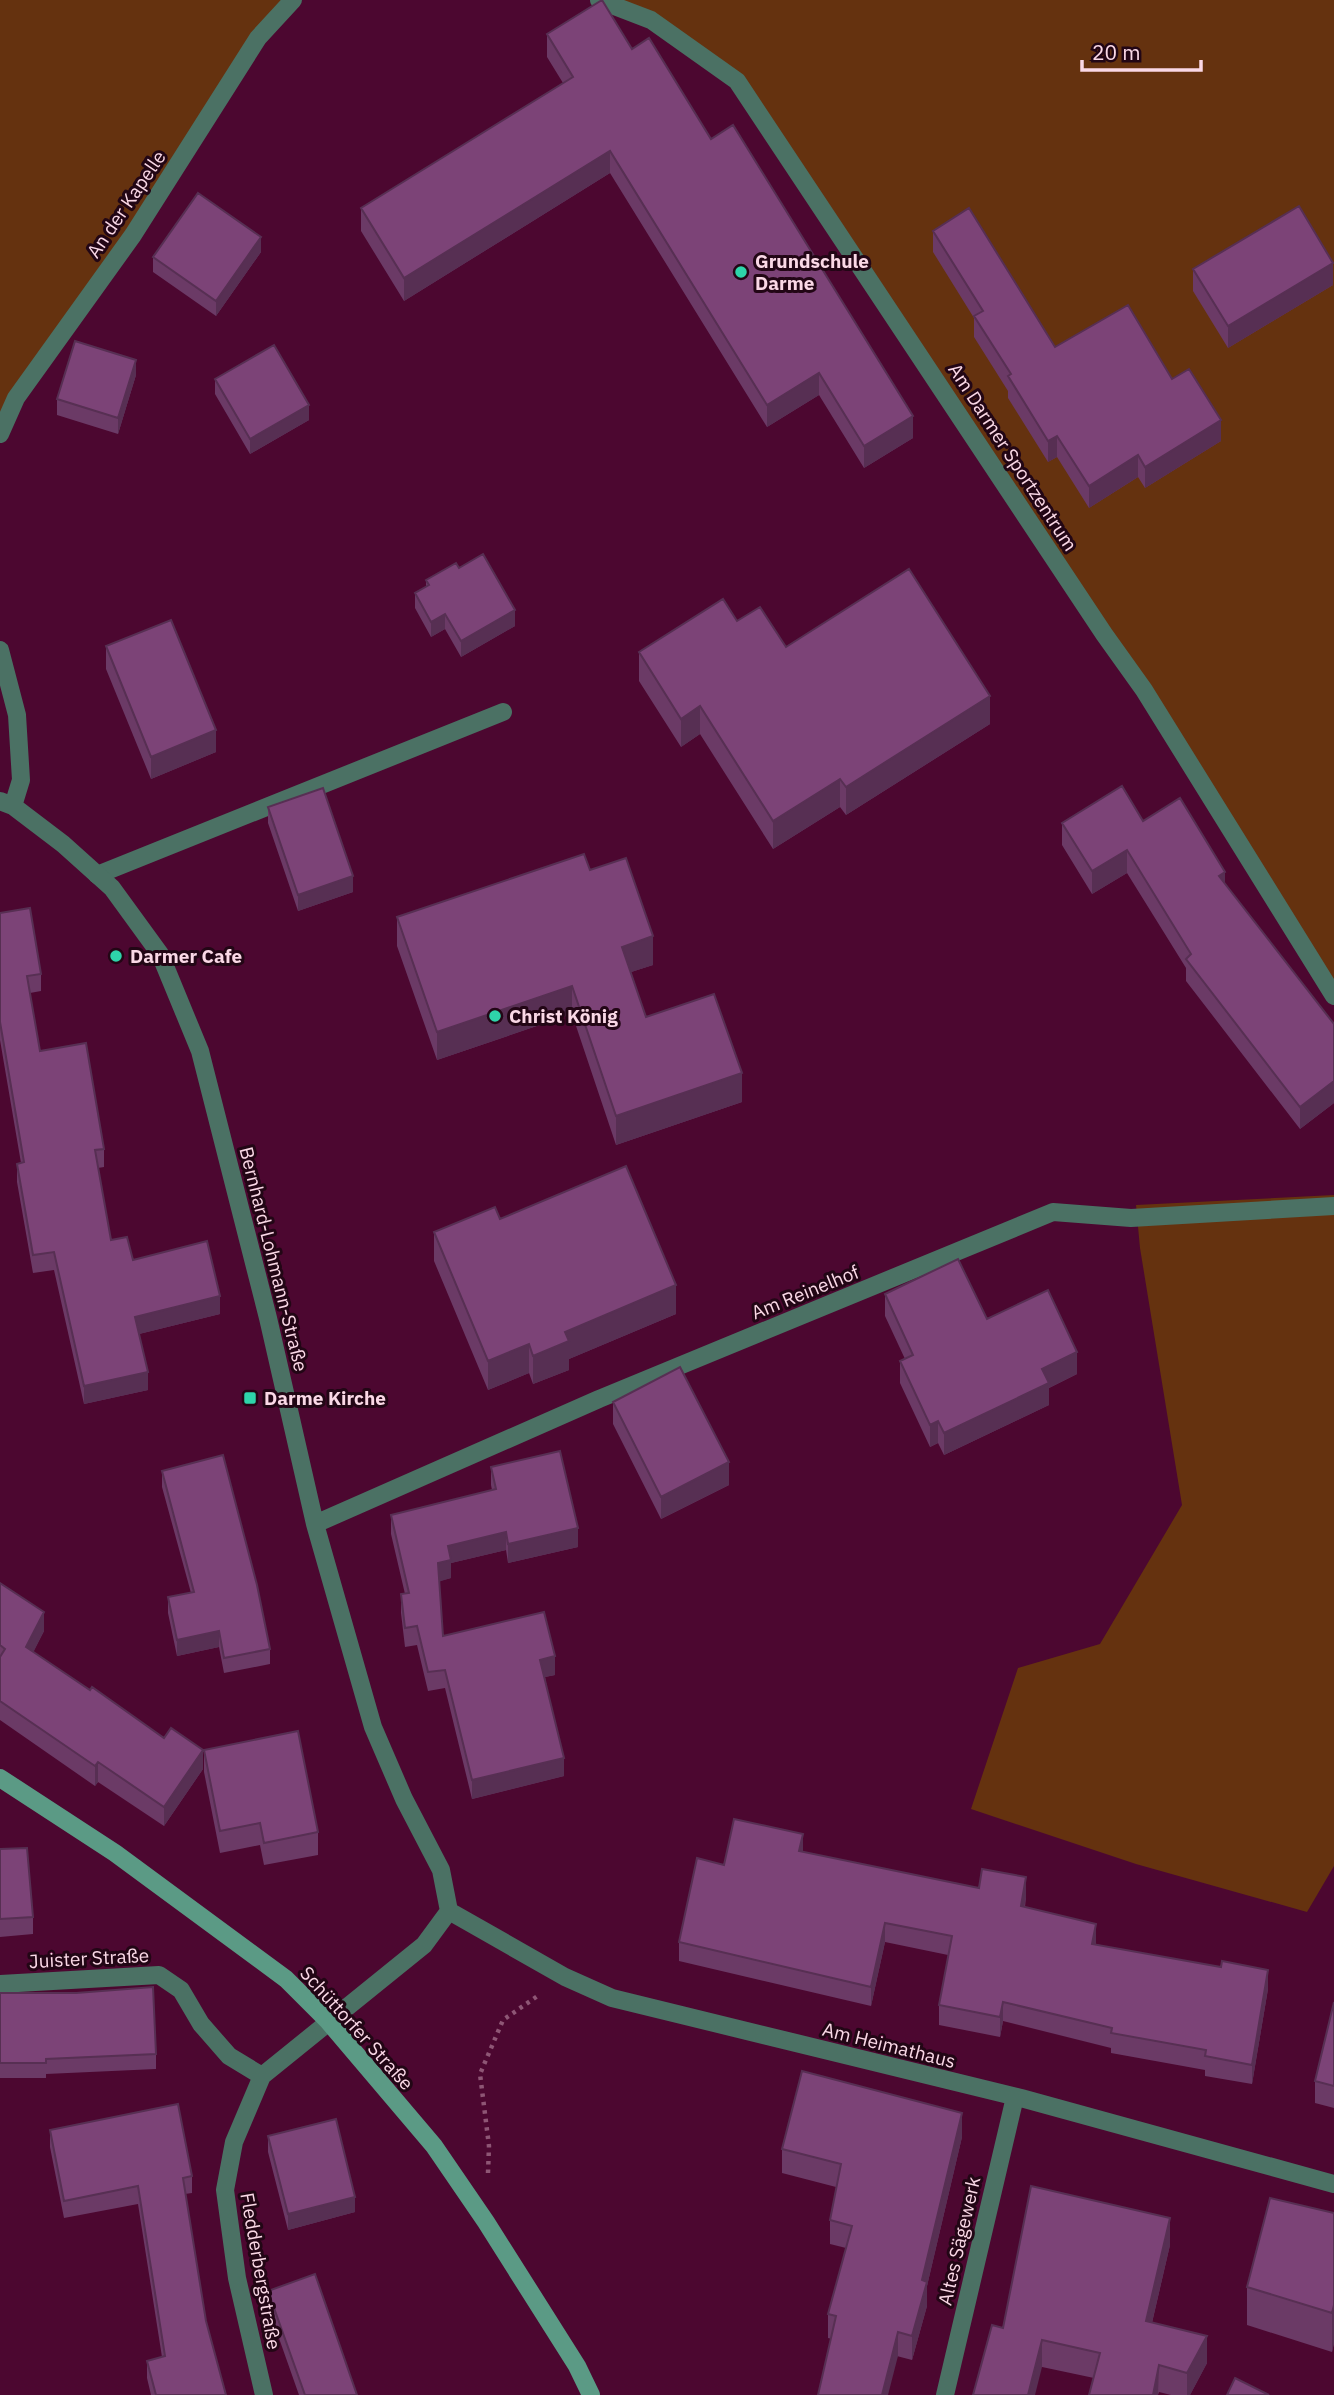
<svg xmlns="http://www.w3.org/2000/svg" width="1334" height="2395" viewBox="0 0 1334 2395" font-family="'IBM Plex Sans',sans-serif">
	<rect width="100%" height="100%" fill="#4c0730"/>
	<path fill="#65320f" d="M 0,0 L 289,0 L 0,428 Z
		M 616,0 L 1334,0 L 1334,985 L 741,78 Z
		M 1334,1195 L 1334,1866 L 1307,1912 L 1136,1864 L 971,1809 L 1018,1668 L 1100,1644 L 1182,1505 L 1140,1248 L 1136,1205 Z"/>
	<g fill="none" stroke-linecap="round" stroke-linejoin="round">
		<path stroke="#8e5675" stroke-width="4.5" stroke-dasharray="3.5 5" stroke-linecap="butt" d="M 488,2173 L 489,2146 L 480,2074 L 503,2020 L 539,1995"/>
		<path stroke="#4b7164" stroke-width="18" d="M 97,875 L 503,712"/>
		<path stroke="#4b7164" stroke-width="18" d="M 599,0 L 651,20 L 737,81 L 1104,634 L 1144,690 L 1334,996
			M 0,434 L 16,398 L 133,235 L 258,38 L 293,0
			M 0,650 L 17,715 L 21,780 L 13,806
			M 0,801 L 13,806 L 63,844 L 112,888 L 160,954 L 200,1051 L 268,1318 L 315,1524 L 373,1727 L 404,1799 L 441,1870 L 449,1911 L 424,1945 L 262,2076 L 234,2142 L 225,2190 L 237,2278 L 264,2395
			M 315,1524 L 599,1399 L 1053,1212 L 1131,1218 L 1334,1206
			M 449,1911 L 565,1977 L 612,1998 L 1021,2098 L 1334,2184
			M 0,1984 L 159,1975 L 181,1990 L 201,2024 L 229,2056 L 262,2076
			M 945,2395 L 1015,2097"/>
		<path stroke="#5b9a85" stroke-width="18" d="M 0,1778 L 115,1853 L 286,1979 L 328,2021 L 434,2146 L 486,2222 L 577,2366 L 591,2395"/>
	</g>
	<path fill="#6b3a66" d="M 547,34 L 632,49 L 711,139 L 913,438 L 864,468 L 819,395 L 767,427 L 610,173 L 404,301 L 361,231 L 361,208 L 563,83 L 547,57 Z
		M 933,231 L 1055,347 L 1172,379 L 1221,441 L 1145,488 L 1138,477 L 1089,508 L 1057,457 L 1048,462 L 1008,398 L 1008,391 L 974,337 L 974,318 L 933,252 Z
		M 261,252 L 216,316 L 153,272 L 153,257 Z
		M 1193,269 L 1333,285 L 1228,348 L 1193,291 Z
		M 136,375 L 118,434 L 57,415 L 57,399 Z
		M 215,379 L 309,420 L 250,454 L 215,394 Z
		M 459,568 L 515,626 L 461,657 L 445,629 L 431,637 L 415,608 L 415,593 L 426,587 L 426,580 Z
		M 737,621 L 786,647 L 990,724 L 846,815 L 840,807 L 773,849 L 700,734 L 681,747 L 639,681 L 639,652 Z
		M 106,646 L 216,752 L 151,779 L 106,669 Z
		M 268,807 L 353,892 L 298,911 L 268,823 Z
		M 1143,821 L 1225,884 L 1334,1024 L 1334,1103 L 1300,1129 L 1186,981 L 1186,968 L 1127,873 L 1092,894 L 1062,845 L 1062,823 Z
		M 590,870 L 653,965 L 631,972 L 646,1017 L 742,1102 L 616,1145 L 572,1014 L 437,1060 L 397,946 L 397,917 Z
		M 0,913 L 41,974 L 41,991 L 30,993 L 40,1051 L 104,1149 L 104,1167 L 98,1168 L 111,1240 L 133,1260 L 220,1314 L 139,1334 L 148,1390 L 84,1404 L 54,1270 L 33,1273 L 17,1182 L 17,1164 L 21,1163 L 0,1040 Z
		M 500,1219 L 676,1314 L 569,1359 L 569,1370 L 533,1384 L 529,1373 L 488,1390 L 434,1261 L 434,1232 Z
		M 885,1294 L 987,1319 L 1077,1374 L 1049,1388 L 1049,1405 L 944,1455 L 938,1443 L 930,1447 L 900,1383 L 900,1361 L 905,1359 L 885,1316 Z
		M 613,1402 L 729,1485 L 661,1519 L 613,1424 Z
		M 491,1467 L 578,1547 L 508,1563 L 506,1550 L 451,1563 L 451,1578 L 439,1581 L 443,1636 L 555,1675 L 545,1677 L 564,1776 L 472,1799 L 445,1688 L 428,1691 L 417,1645 L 405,1647 L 401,1613 L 401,1594 L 405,1594 L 391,1534 L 391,1515 L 492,1490 L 491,1485 Z
		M 162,1471 L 270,1649 L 270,1664 L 224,1673 L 219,1647 L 177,1656 L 168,1613 L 168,1597 L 191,1593 L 162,1487 Z
		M 0,1583 L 44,1631 L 33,1652 L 203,1769 L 164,1826 L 98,1782 L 95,1786 L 0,1720 Z
		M 204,1750 L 318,1832 L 318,1855 L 264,1865 L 260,1845 L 220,1853 L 204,1772 Z
		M 0,1849 L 33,1917 L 33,1934 L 0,1937 Z
		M 803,1852 L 1026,1897 L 1025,1907 L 1096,1944 L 1268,1989 L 1252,2084 L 1205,2076 L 1205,2070 L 1111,2053 L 1111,2048 L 1003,2021 L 1000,2037 L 939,2025 L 939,2005 L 948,1955 L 885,1942 L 871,2006 L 679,1961 L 679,1942 L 724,1865 Z
		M 0,1993 L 156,2054 L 156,2069 L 46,2074 L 46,2078 L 0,2078 Z
		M 1334,2002 L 1334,2108 L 1315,2103 L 1315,2081 Z
		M 50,2130 L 192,2176 L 192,2193 L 185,2194 L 206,2321 L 226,2395 L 151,2395 L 147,2378 L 147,2361 L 162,2357 L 138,2204 L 64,2218 L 50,2147 Z
		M 268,2136 L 355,2212 L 288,2230 L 268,2152 Z
		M 962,2137 L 927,2286 L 927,2306 L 912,2360 L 828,2338 L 828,2314 L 846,2248 L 830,2244 L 830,2220 L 836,2187 L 782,2173 L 782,2149 Z
		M 1334,2213 L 1334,2343 L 1332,2352 L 1247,2325 L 1247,2287 Z
		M 1170,2245 L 1152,2323 L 1207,2363 L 1190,2395 L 1171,2395 L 1159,2392 L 1158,2395 L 1089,2395 L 1094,2378 L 1042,2367 L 1003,2328 Z
		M 268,2291 L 357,2395 L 299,2395 L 268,2307 Z"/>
	<path fill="#572f53" d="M 610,151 L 610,173 L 404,301 L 404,278 Z
		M 261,237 L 261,252 L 216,316 L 216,301 Z
		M 1333,263 L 1333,285 L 1228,348 L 1228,326 Z
		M 136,360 L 136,375 L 118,434 L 118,418 Z
		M 819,373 L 819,395 L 767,427 L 767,405 Z
		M 309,405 L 309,420 L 250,454 L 250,439 Z
		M 913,416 L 913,438 L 864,468 L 864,446 Z
		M 1221,420 L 1221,441 L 1145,488 L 1145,467 Z
		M 1057,436 L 1057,457 L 1048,462 L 1048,441 Z
		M 1138,455 L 1138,477 L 1089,508 L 1089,486 Z
		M 515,610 L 515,626 L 461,657 L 461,641 Z
		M 445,614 L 445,629 L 431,637 L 431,622 Z
		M 990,696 L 990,724 L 846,815 L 846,787 Z
		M 700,706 L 700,734 L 681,747 L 681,719 Z
		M 216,730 L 216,752 L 151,779 L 151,757 Z
		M 840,779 L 840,807 L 773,849 L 773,821 Z
		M 1127,850 L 1127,873 L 1092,894 L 1092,871 Z
		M 1225,872 L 1225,894 L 1219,876 Z
		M 353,876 L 353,892 L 298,911 L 298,895 Z
		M 653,936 L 653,965 L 622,975 L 622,947 Z
		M 572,986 L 572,1014 L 437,1060 L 437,1032 Z
		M 742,1073 L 742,1102 L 616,1145 L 616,1116 Z
		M 1334,1081 L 1334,1103 L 1300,1129 L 1300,1107 Z
		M 676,1285 L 676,1314 L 569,1359 L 569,1370 L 533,1384 L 533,1356 L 565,1332 Z
		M 220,1296 L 220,1314 L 135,1335 L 135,1317 Z
		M 529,1344 L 529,1373 L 488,1390 L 488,1361 Z
		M 1077,1352 L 1077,1374 L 1049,1388 L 1049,1405 L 944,1455 L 944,1433 L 1042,1369 Z
		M 148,1372 L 148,1390 L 84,1404 L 84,1386 Z
		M 938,1421 L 938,1443 L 930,1447 L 930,1425 Z
		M 729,1462 L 729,1485 L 661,1519 L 661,1497 Z
		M 578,1528 L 578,1547 L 508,1563 L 508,1544 Z
		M 506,1532 L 506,1550 L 451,1563 L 451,1578 L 438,1582 L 438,1563 L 448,1546 Z
		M 44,1612 L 44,1631 L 26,1667 L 26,1647 Z
		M 219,1631 L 219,1647 L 177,1656 L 177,1640 Z
		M 555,1656 L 555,1675 L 540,1678 L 540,1660 Z
		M 203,1750 L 203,1769 L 164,1826 L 164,1807 Z
		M 564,1758 L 564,1776 L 472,1799 L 472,1780 Z
		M 98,1762 L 98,1782 L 95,1786 L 95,1766 Z
		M 803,1834 L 803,1854 L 799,1851 Z
		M 1026,1877 L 1026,1897 L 1021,1926 L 1021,1906 Z
		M 885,1923 L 885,1942 L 871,2006 L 871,1987 Z
		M 1096,1924 L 1096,1944 L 1092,1944 Z
		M 1268,1970 L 1268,1989 L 1252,2084 L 1252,2065 Z
		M 1003,2002 L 1003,2021 L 1000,2037 L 1000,2017 Z
		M 962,2113 L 962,2137 L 927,2286 L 927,2306 L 912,2360 L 912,2336 L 922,2280 Z
		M 355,2197 L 355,2212 L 288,2230 L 288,2214 Z
		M 1170,2218 L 1170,2245 L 1146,2348 L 1146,2321 Z
		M 1334,2305 L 1334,2343 L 1332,2352 L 1332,2313 Z
		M 898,2332 L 898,2356 L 888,2395 L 882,2395 Z
		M 1207,2336 L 1207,2363 L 1190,2395 L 1187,2395 L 1187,2373 Z
		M 1042,2340 L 1042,2367 L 1035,2395 L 1028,2395 Z
		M 1159,2365 L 1158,2395 L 1153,2395 Z"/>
	<path fill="#7c4377" stroke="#572f53" stroke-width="2" d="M 602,0 L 632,49 L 649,38 L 711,139 L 733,125 L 913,416 L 864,446 L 819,373 L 767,405 L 610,151 L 404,278 L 361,208 L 573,77 L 547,34 Z
		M 198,193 L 261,237 L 216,301 L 153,257 Z
		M 1299,206 L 1333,263 L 1228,326 L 1193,269 Z
		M 969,208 L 1055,347 L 1128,305 L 1172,379 L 1189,369 L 1221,420 L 1145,467 L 1138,455 L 1089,486 L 1057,436 L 1048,441 L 1008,376 L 1011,374 L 974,316 L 983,311 L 933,231 Z
		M 75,341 L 136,360 L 118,418 L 57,399 Z
		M 274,345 L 309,405 L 250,439 L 215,379 Z
		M 483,554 L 515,610 L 461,641 L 445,614 L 431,622 L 415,593 L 429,585 L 426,580 L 456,563 L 459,568 Z
		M 909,569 L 990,696 L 846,787 L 840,779 L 773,821 L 700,706 L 681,719 L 639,652 L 723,599 L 737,621 L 760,607 L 786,647 Z
		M 171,620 L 216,730 L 151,757 L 106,646 Z
		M 1122,786 L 1143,821 L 1180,798 L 1225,872 L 1219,876 L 1334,1024 L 1334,1081 L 1300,1107 L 1186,959 L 1191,954 L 1127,850 L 1092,871 L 1062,823 Z
		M 323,788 L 353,876 L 298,895 L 268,807 Z
		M 584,854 L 590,870 L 626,858 L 653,936 L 622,947 L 646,1017 L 714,994 L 742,1073 L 616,1116 L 572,986 L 437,1032 L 397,917 Z
		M 30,908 L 41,974 L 27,976 L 40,1051 L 86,1043 L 104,1149 L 95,1150 L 111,1240 L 127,1237 L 133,1260 L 207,1241 L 220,1296 L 135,1317 L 148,1372 L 84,1386 L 54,1252 L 33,1255 L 17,1164 L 24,1162 L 0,1022 L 0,913 Z
		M 626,1166 L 676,1285 L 565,1332 L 569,1341 L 533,1356 L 529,1344 L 488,1361 L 434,1232 L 495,1207 L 500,1219 Z
		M 958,1259 L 987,1319 L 1048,1290 L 1077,1352 L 1042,1369 L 1049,1383 L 944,1433 L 938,1421 L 930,1425 L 900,1361 L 913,1355 L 885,1294 Z
		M 680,1367 L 729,1462 L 661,1497 L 613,1402 Z
		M 560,1451 L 578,1528 L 508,1544 L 506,1532 L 448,1546 L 451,1560 L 438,1563 L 443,1636 L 544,1612 L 555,1656 L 540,1660 L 564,1758 L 472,1780 L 445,1670 L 428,1672 L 417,1626 L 405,1628 L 401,1594 L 409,1593 L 391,1515 L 496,1489 L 491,1467 Z
		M 223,1455 L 257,1585 L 270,1649 L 224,1658 L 219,1631 L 177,1640 L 168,1597 L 194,1592 L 162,1471 Z
		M 0,1583 L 44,1612 L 26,1647 L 90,1690 L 92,1687 L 164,1738 L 171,1728 L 203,1750 L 164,1807 L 98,1762 L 95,1766 L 0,1701 L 0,1657 L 5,1649 L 0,1645 Z
		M 298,1731 L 318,1832 L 264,1843 L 260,1823 L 220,1831 L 204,1750 Z
		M 734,1819 L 803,1834 L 799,1851 L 979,1888 L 982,1869 L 1026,1877 L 1021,1906 L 1096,1924 L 1092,1944 L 1221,1967 L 1222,1961 L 1268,1970 L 1252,2065 L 1205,2056 L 1206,2050 L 1111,2033 L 1112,2028 L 1003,2002 L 1000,2017 L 939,2005 L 952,1936 L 885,1923 L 871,1987 L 679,1942 L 697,1858 L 724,1865 Z
		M 27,1848 L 33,1917 L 0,1919 L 0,1849 Z
		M 153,1987 L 156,2054 L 46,2059 L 46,2063 L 0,2063 L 0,1993 L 76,1993 Z
		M 1334,2002 L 1334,2086 L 1315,2081 Z
		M 802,2071 L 962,2113 L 922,2280 L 927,2282 L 912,2336 L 898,2332 L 882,2395 L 818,2395 L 836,2316 L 828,2314 L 852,2226 L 830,2220 L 841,2164 L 782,2149 Z
		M 178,2104 L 192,2176 L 183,2178 L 206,2321 L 226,2395 L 156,2395 L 147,2361 L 165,2356 L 138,2186 L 64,2201 L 50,2130 Z
		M 336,2119 L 355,2197 L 288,2214 L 268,2136 Z
		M 1031,2186 L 1170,2218 L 1146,2321 L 1207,2336 L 1187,2373 L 1159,2365 L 1153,2395 L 1089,2395 L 1100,2353 L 1042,2340 L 1028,2395 L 973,2395 L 992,2325 L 1003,2328 Z
		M 1270,2198 L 1334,2213 L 1334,2305 L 1332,2313 L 1247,2287 Z
		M 315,2274 L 357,2395 L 305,2395 L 268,2291 Z
		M 1235,2378 L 1269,2395 L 1227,2395 Z"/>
	<g fill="#2ed4aa" stroke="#220615" stroke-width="2.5">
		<circle cx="741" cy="272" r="7"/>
		<circle cx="116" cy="956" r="7"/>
		<circle cx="495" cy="1016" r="7"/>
		<rect x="243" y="1391" width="14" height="14" rx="3.5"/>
	</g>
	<g text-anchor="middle" stroke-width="6" stroke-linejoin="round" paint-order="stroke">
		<g font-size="19" fill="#fad8e6" stroke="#220615">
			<text transform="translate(126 204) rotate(-56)" y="7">An der Kapelle</text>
			<text transform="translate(1013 457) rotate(57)" y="7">Am Darmer Sportzentrum</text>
			<text transform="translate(274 1259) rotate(76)" y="7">Bernhard-Lohmann-Straße</text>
			<text transform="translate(805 1292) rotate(-22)" y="7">Am Reinelhof</text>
			<text transform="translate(89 1958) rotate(-3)" y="7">Juister Straße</text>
			<text transform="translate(357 2028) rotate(48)" y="7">Schüttorfer Straße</text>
			<text transform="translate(889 2045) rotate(14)" y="7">Am Heimathaus</text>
			<text transform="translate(959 2241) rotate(-77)" y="7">Altes Sägewerk</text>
			<text transform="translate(261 2271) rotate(80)" y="7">Fledderbergstraße</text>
		</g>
		<g font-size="19" font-weight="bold" fill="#fad8e6" stroke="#220615" text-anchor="start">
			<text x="755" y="268">Grundschule<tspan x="755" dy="22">Darme</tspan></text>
			<text x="130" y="963">Darmer Cafe</text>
			<text x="509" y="1023">Christ König</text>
			<text x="264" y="1405">Darme Kirche</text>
		</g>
	</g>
	<path d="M1082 60v10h119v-10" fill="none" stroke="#fad8e6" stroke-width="3.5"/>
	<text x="1092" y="60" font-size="21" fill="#fad8e6" stroke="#220615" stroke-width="5" paint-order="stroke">20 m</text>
</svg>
